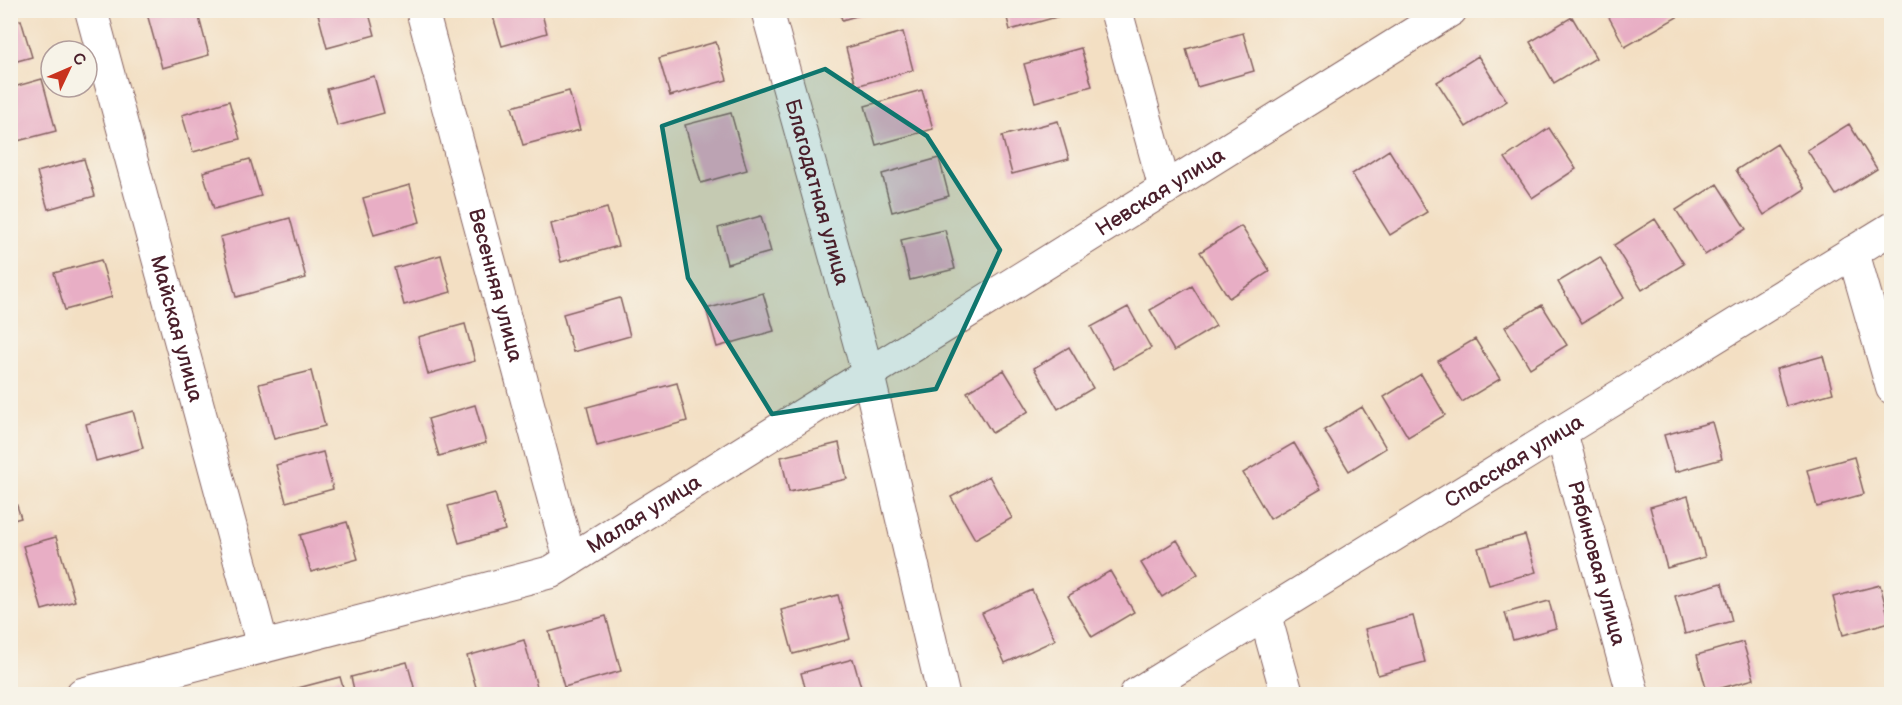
<svg xmlns="http://www.w3.org/2000/svg" width="1902" height="705" viewBox="0 0 1902 705" font-family="'Balsamiq Sans',sans-serif">
	<rect width="100%" height="100%" fill="#f7f3e8"/>
	<filter id="ink" filterUnits="userSpaceOnUse"><feTurbulence type="fractalNoise" baseFrequency=".0167" numOctaves="2"/><feDisplacementMap in="SourceGraphic" scale="12" xChannelSelector="R" yChannelSelector="G"/><feConvolveMatrix kernelMatrix="1 2 1 2 8 2 1 2 1" color-interpolation-filters="sRGB"/></filter>
	<filter id="wash" filterUnits="userSpaceOnUse"><feTurbulence type="fractalNoise" baseFrequency=".008" numOctaves="4" result="noise"/><feDisplacementMap in="SourceGraphic" scale="24" xChannelSelector="R" yChannelSelector="G"/><feGaussianBlur stdDeviation="1.35" result="paint"/><feColorMatrix in="noise" values="0 0 0 0 0 0 0 0 0 0 0 0 0 0 0 0 0 1.4 0 .05"/><feComposite in="paint" operator="in"/></filter>
	<g filter="url(#wash)">
		<rect width="100%" height="100%" fill="#f3dfc3"/>
		<g id="blocks">
			<path fill="#e8aec5" d="M 146,10 L 197,10 L 209,55 L 162,68 Z
				M 317,10 L 368,10 L 375,35 L 327,48 Z
				M 491,10 L 541,10 L 547,33 L 502,46 Z
				M 839,10 L 874,10 L 874,11 L 842,20 Z
				M 1005,10 L 1066,10 L 1067,14 L 1010,30 Z
				M 1605,10 L 1685,10 L 1686,12 L 1625,47 Z
				M 1572,17 L 1596,58 L 1554,83 L 1530,42 Z
				M 21,20 L 32,57 L 10,63 L 10,23 Z
				M 903,32 L 913,70 L 856,86 L 846,48 Z
				M 1243,33 L 1254,71 L 1197,87 L 1186,49 Z
				M 716,42 L 727,80 L 670,96 L 659,58 Z
				M 1081,48 L 1092,86 L 1035,102 L 1024,64 Z
				M 1478,56 L 1507,101 L 1466,127 L 1437,82 Z
				M 374,76 L 384,113 L 337,126 L 327,89 Z
				M 42,79 L 56,131 L 10,143 L 10,88 Z
				M 922,90 L 933,129 L 876,145 L 865,106 Z
				M 569,91 L 580,130 L 523,145 L 512,107 Z
				M 229,101 L 240,139 L 193,152 L 182,115 Z
				M 731,113 L 747,170 L 701,183 L 685,125 Z
				M 1058,121 L 1069,159 L 1012,174 L 1002,136 Z
				M 1849,124 L 1877,169 L 1836,195 L 1807,150 Z
				M 1549,128 L 1576,169 L 1532,198 L 1505,158 Z
				M 1777,144 L 1805,189 L 1764,215 L 1736,170 Z
				M 1389,150 L 1427,212 L 1390,235 L 1352,174 Z
				M 939,158 L 949,196 L 892,212 L 882,174 Z
				M 84,159 L 95,196 L 48,209 L 37,172 Z
				M 250,159 L 261,196 L 214,209 L 203,172 Z
				M 1717,184 L 1746,229 L 1705,255 L 1676,210 Z
				M 410,185 L 420,222 L 374,235 L 363,198 Z
				M 607,208 L 618,246 L 561,262 L 551,224 Z
				M 761,216 L 771,252 L 727,264 L 718,228 Z
				M 290,218 L 306,278 L 236,297 L 220,237 Z
				M 1655,219 L 1684,264 L 1642,290 L 1614,245 Z
				M 1241,226 L 1270,271 L 1229,298 L 1200,252 Z
				M 945,230 L 955,269 L 910,280 L 901,240 Z
				M 441,255 L 451,292 L 404,305 L 394,268 Z
				M 1600,257 L 1624,298 L 1582,323 L 1558,282 Z
				M 101,260 L 112,297 L 65,310 L 54,273 Z
				M 1192,286 L 1216,326 L 1174,351 L 1150,310 Z
				M 763,293 L 774,331 L 717,347 L 706,309 Z
				M 620,298 L 630,336 L 573,352 L 563,314 Z
				M 1542,305 L 1567,345 L 1530,368 L 1505,327 Z
				M 1128,307 L 1151,348 L 1114,369 L 1091,327 Z
				M 465,324 L 475,361 L 428,374 L 418,337 Z
				M 1475,339 L 1500,379 L 1462,402 L 1438,361 Z
				M 1069,347 L 1093,388 L 1058,409 L 1034,368 Z
				M 1823,356 L 1833,393 L 1786,406 L 1776,369 Z
				M 1004,370 L 1029,411 L 992,433 L 967,392 Z
				M 311,371 L 325,426 L 274,439 L 259,384 Z
				M 1421,374 L 1445,415 L 1408,437 L 1384,397 Z
				M 677,383 L 687,421 L 597,446 L 587,407 Z
				M 475,405 L 486,443 L 439,456 L 428,419 Z
				M 1362,407 L 1386,448 L 1349,471 L 1324,430 Z
				M 133,411 L 143,448 L 96,461 L 86,424 Z
				M 1712,422 L 1722,459 L 1675,472 L 1664,435 Z
				M 839,443 L 847,479 L 789,492 L 781,457 Z
				M 1294,443 L 1321,489 L 1270,519 L 1243,473 Z
				M 323,452 L 333,489 L 286,502 L 276,465 Z
				M 1854,457 L 1864,494 L 1817,507 L 1807,470 Z
				M 989,476 L 1012,518 L 975,539 L 951,497 Z
				M 10,484 L 21,518 L 10,521 Z
				M 495,493 L 505,530 L 459,543 L 448,506 Z
				M 1688,496 L 1705,557 L 1667,568 L 1650,507 Z
				M 347,522 L 358,559 L 311,572 L 300,535 Z
				M 1525,535 L 1536,572 L 1489,585 L 1478,548 Z
				M 56,537 L 75,601 L 42,610 L 23,546 Z
				M 1177,540 L 1198,574 L 1162,597 L 1141,563 Z
				M 1110,571 L 1134,612 L 1092,637 L 1068,596 Z
				M 1722,583 L 1732,621 L 1685,634 L 1675,596 Z
				M 1880,585 L 1890,622 L 1843,635 L 1833,597 Z
				M 1032,590 L 1055,640 L 1005,663 L 982,613 Z
				M 838,595 L 850,639 L 793,654 L 781,610 Z
				M 1549,601 L 1556,628 L 1513,640 L 1505,613 Z
				M 606,616 L 621,671 L 564,687 L 549,632 Z
				M 1413,616 L 1425,662 L 1378,675 L 1365,629 Z
				M 524,640 L 539,694 L 478,694 L 467,656 Z
				M 1743,642 L 1754,679 L 1707,692 L 1697,655 Z
				M 853,659 L 863,694 L 807,694 L 801,673 Z
				M 407,662 L 416,694 L 355,694 L 351,677 Z
				M 340,677 L 345,694 L 284,694 L 283,692 Z"/>
		</g>
	</g>
	<g filter="url(#ink)">
		<use href="#blocks" fill-opacity="0" stroke="#856260" stroke-width="1.5"/>
		<g fill="none" stroke-linecap="round" stroke-linejoin="round">
			<g stroke="#856260" stroke-width="34">
				<g id="minor">
					<path id="s1" d="M 91,10 L 263,647"/>
					<path id="s2" d="M 422,10 L 570,560"/>
					<path id="s3" d="M 767,10 L 868,374 L 1451,10"/>
					<path d="M 1116,10 L 1165,189"/>
					<path d="M 1853,252 L 1892,388"/>
					<path id="s4" d="M 1561,432 L 1633,694"/>
					<path d="M 1265,615 L 1287,694"/>
					<path id="s5" d="M 82,694 L 551,572 L 868,374 L 943,694"/>
					<path id="s6" d="M 1136,694 L 1892,228"/>
				</g>
			</g>
			<use href="#minor" stroke="#fff" stroke-width="32"/>
		</g>
	</g>
	<path fill="#0f766e" fill-opacity="0.2" stroke="#0f766e" stroke-width="4.5" stroke-linejoin="round" d="M 825,69 L 927,136 L 1000,250 L 936,389 L 772,414 L 688,278 L 662,126 Z"/>
	<g text-anchor="middle" stroke-width="4.5" stroke-linejoin="round" paint-order="stroke">
		<g font-size="21" fill="#4a1f2b" stroke="#f7f3e8">
			<text dy="7" stroke="none"><textPath href="#s3" startOffset="189">Благодатная улица</textPath></text>
			<text dy="7" stroke="none"><textPath href="#s3" startOffset="722">Невская улица</textPath></text>
			<text dy="7" stroke="none"><textPath href="#s2" startOffset="285">Весенняя улица</textPath></text>
			<text dy="7" stroke="none"><textPath href="#s1" startOffset="330">Майская улица</textPath></text>
			<text dy="7" stroke="none"><textPath href="#s6" startOffset="444">Спасская улица</textPath></text>
			<text dy="7" stroke="none"><textPath href="#s5" startOffset="594">Малая улица</textPath></text>
			<text dy="7" stroke="none"><textPath href="#s4" startOffset="136">Рябиновая улица</textPath></text>
		</g>
	</g>
	<rect width="1902" height="705" fill="none" stroke="#f7f3e8" stroke-width="36"/>
	<g transform="translate(69 69) rotate(46)"><circle r="28" fill="#f7f3e8" stroke="#b29e9c" stroke-width="1.5"/>
	<path d="M0-4.5L10 22L0 15L-10 22Z" fill="#c8321e"/>
	<text y="-9" font-size="16" font-weight="bold" text-anchor="middle" fill="#4a1f2b">С</text>
	</g>
</svg>
